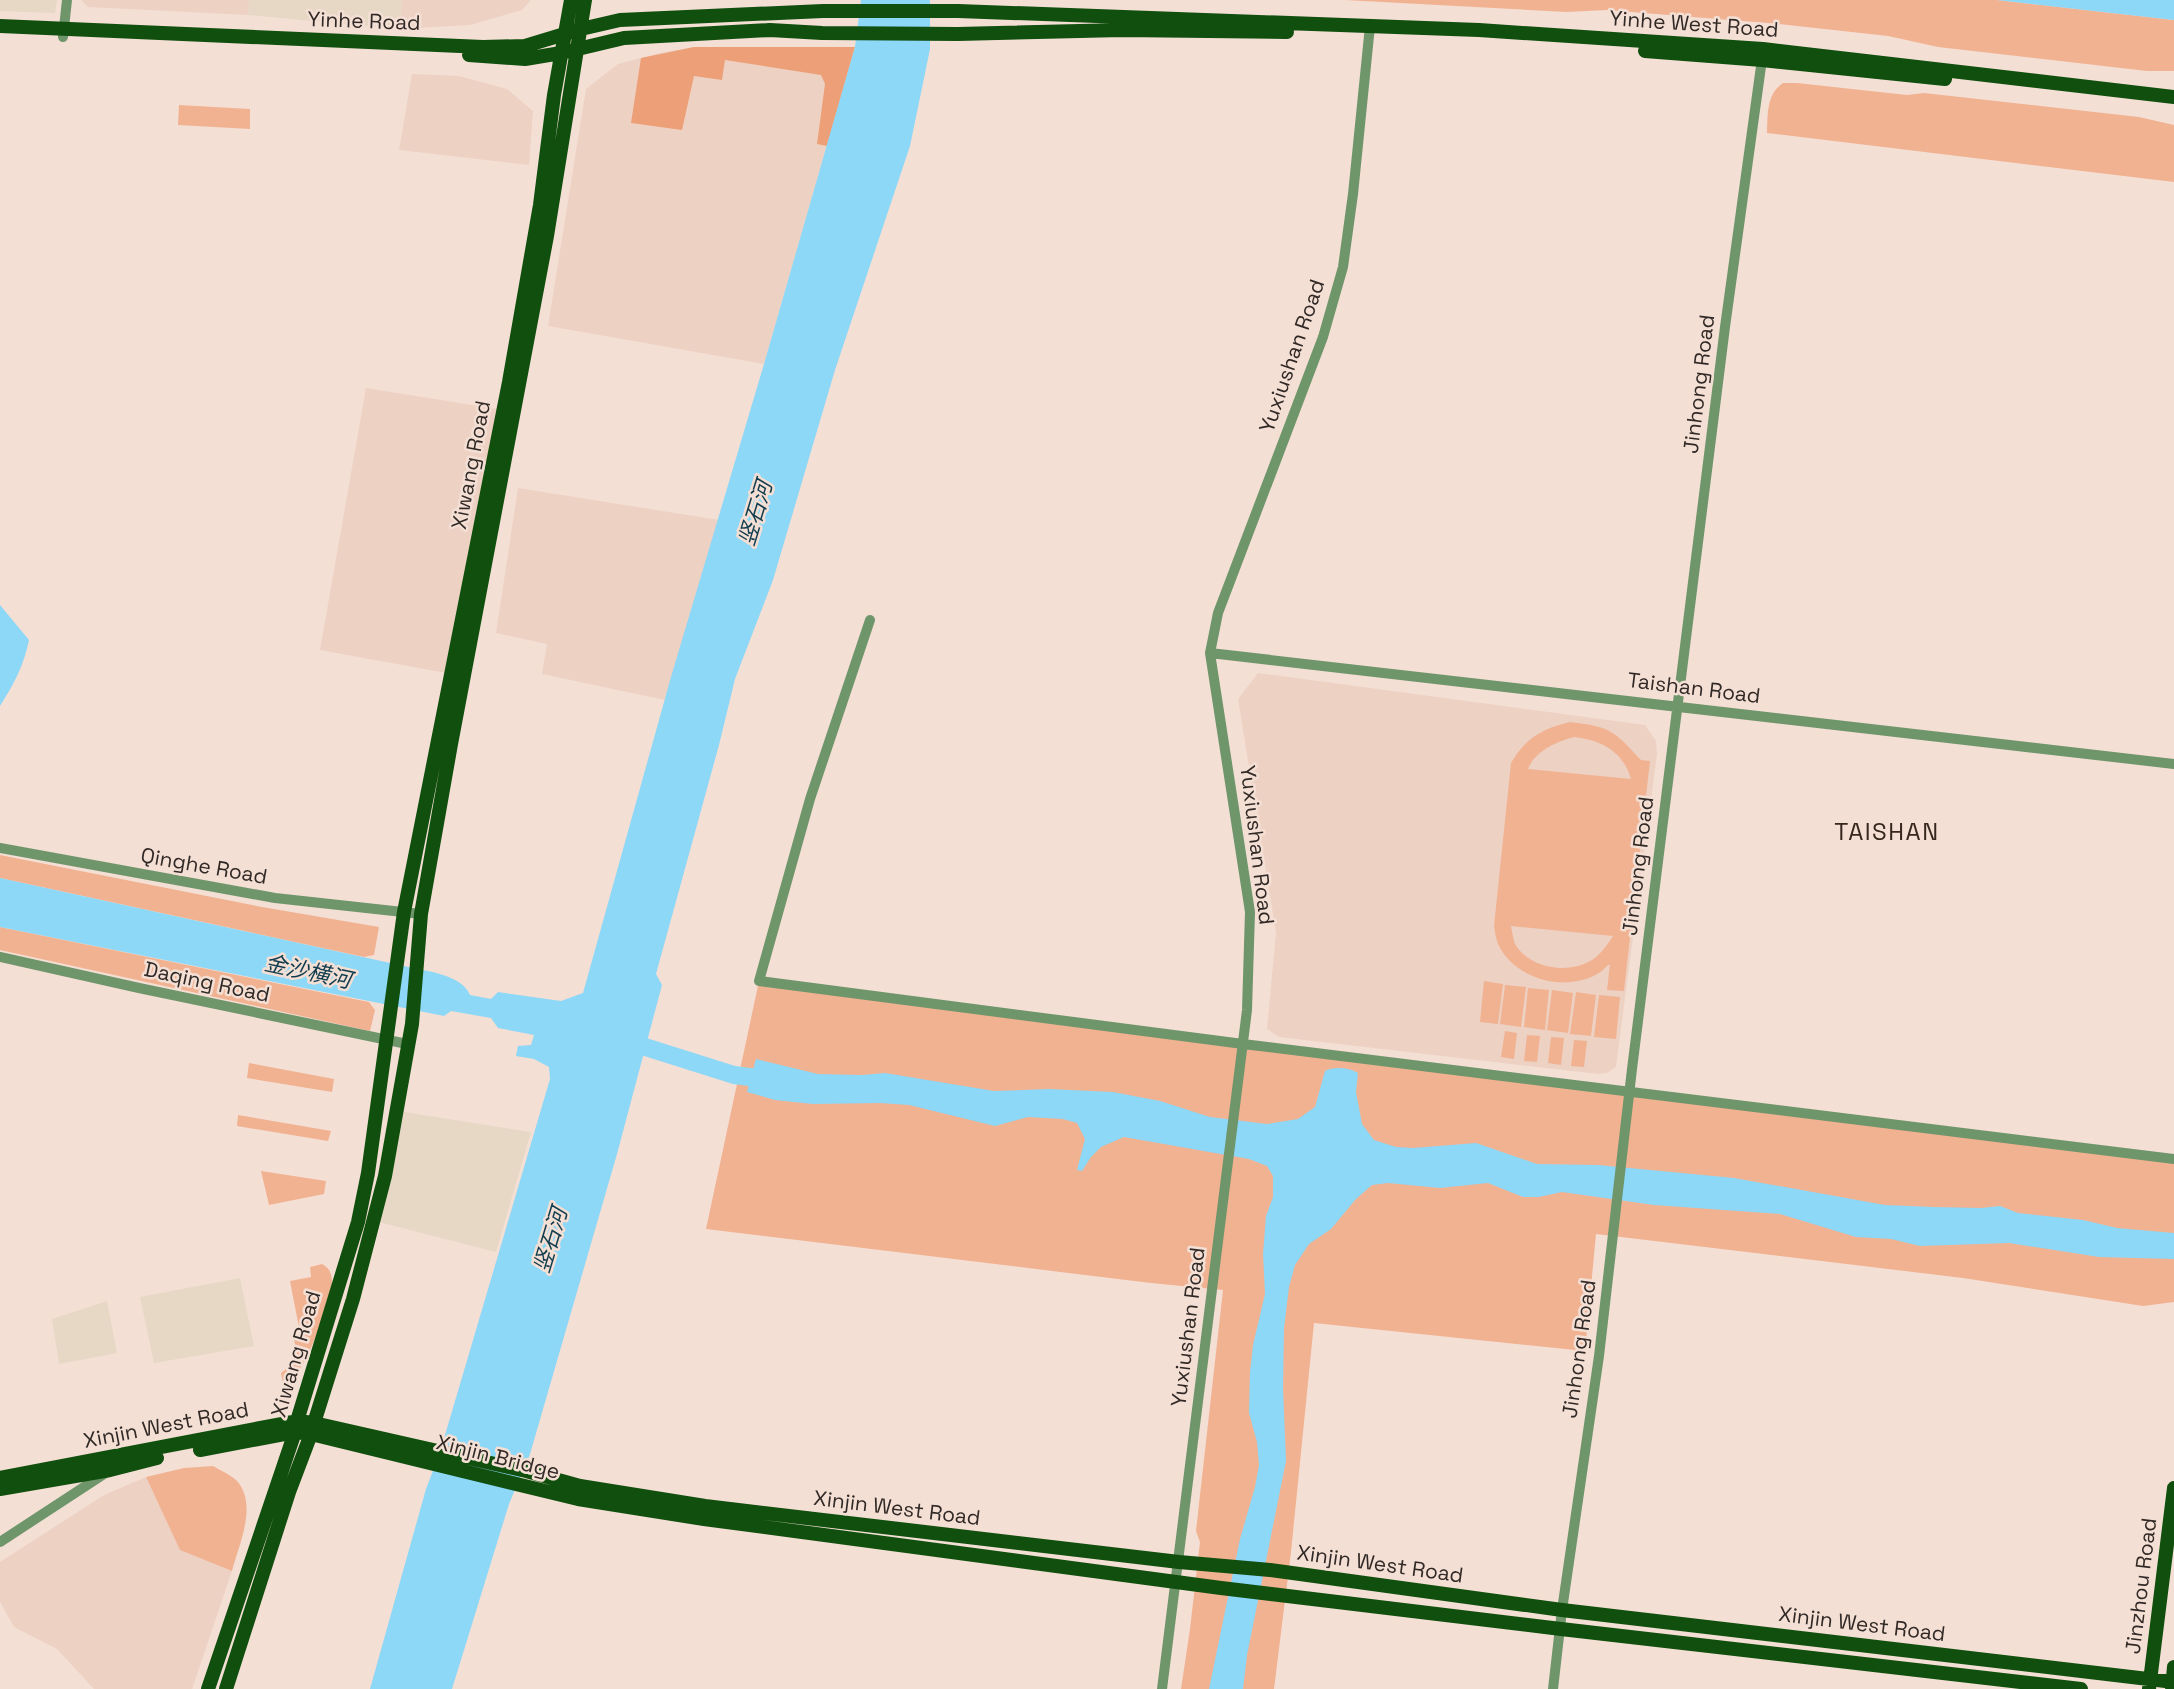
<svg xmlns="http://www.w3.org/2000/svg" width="2174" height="1689" viewBox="0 0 2174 1689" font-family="'Space Grotesk','Noto Sans SC',sans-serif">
	<rect width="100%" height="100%" fill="#f4dfd5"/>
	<path fill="#edd1c3" d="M 81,0 L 249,0 L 248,15 L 88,7 Z
		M 402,0 L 531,0 L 522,10 L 470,25 L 399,29 Z
		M 694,47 L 855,47 L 764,364 L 548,326 L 586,89 L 618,64 L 660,53 Z
		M 412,74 L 459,76 L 507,89 L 533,111 L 529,165 L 399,150 Z
		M 366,388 L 497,409 L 446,673 L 320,650 Z
		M 518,488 L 719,520 L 665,700 L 542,674 L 547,644 L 496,633 Z
		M 1258,673 L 1645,725 L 1656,741 L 1657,754 L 1616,1067 L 1607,1073 L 1598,1074 L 1279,1037 L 1267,1029 L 1276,933 L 1238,699 Z
		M 146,1477 L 180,1549 L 232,1571 L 192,1689 L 94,1689 L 57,1649 L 14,1627 L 0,1602 L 0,1562 L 104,1495 Z"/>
	<path fill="#e6d8c5" d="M 0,0 L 57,0 L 55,13 L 0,11 Z
		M 249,0 L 402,0 L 399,29 L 248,15 Z
		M 404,1112 L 531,1132 L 496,1252 L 379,1222 Z
		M 240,1278 L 254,1346 L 154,1363 L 140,1297 Z
		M 107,1301 L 117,1353 L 59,1364 L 52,1319 Z"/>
	<path fill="#f1b292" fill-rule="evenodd" d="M 1345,0 L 1997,0 L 2174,20 L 2174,71 L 2147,71 L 1938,47 L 1888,36 L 1779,24 L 1607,10 L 1567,12 Z
		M 1783,83 L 1797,83 L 1907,95 L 1924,93 L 2139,117 L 2174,125 L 2174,182 L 1767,133 C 1768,114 1766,95 1783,83 Z
		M 179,105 L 250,109 L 250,129 L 178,125 Z
		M 1570,722 C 1611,727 1613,730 1641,760 L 1650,761 L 1624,991 L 1607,990 L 1610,964 C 1606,966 1603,971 1599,973 C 1566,993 1515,980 1498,944 C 1496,939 1495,932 1494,926 L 1511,763 C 1526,738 1541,729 1570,722 ZM 1574,737 C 1601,740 1623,751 1631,779 L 1528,769 C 1535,751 1556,742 1574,737 ZM 1511,926 L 1613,936 C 1608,944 1602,952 1595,958 C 1572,975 1530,970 1515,944 C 1513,939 1512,931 1511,926 Z
		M 0,855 L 262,907 L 379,927 L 374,955 L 364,957 L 0,878 Z
		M 0,927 L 369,1002 L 375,1010 L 370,1031 L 0,950 Z
		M 759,981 L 2174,1159 L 2174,1302 L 2143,1306 L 1963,1278 L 1596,1234 L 1585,1351 L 1314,1323 L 1291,1552 L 1274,1689 L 1181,1689 L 1190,1629 L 1200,1542 L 1196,1531 L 1223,1290 L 1151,1283 L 706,1229 Z
		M 1484,981 L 1503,984 L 1498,1024 L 1480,1022 Z
		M 1505,985 L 1526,987 L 1521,1027 L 1500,1024 Z
		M 1528,988 L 1549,990 L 1545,1030 L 1524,1027 Z
		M 1552,990 L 1573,993 L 1568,1033 L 1547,1030 Z
		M 1576,992 L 1596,995 L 1591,1036 L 1570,1034 Z
		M 1599,995 L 1620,997 L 1616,1039 L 1594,1037 Z
		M 1505,1031 L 1517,1033 L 1514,1059 L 1501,1057 Z
		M 1527,1035 L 1540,1036 L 1537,1062 L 1524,1061 Z
		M 1551,1037 L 1564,1038 L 1561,1065 L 1548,1063 Z
		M 1574,1040 L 1587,1041 L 1584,1067 L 1571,1066 Z
		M 249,1063 L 334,1079 L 332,1092 L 247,1078 Z
		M 238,1115 L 331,1131 L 328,1141 L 237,1126 Z
		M 261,1171 L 326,1181 L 324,1194 L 269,1205 Z
		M 322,1264 C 331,1269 332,1275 332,1284 C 321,1319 312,1363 284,1388 L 281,1373 C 294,1364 298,1355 294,1340 L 301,1338 L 290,1281 L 311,1277 L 310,1267 Z
		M 213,1466 C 220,1470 231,1475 237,1481 C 258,1505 239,1544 232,1571 L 180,1550 L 146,1477 L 184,1468 Z"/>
	<path fill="#eda078" d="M 694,47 L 855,47 L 827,146 L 817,144 L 825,84 L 821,75 L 725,60 L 722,80 L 694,76 L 682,130 L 631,123 L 641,58 Z"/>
	<path fill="#8dd7f7" d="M 861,0 L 930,0 L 930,49 L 910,146 L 835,370 L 773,580 L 735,679 L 719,745 L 656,974 L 662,985 L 617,1154 L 530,1454 L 509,1504 L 452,1689 L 370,1689 L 426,1489 L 440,1452 L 550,1079 L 549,1067 L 534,1059 L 516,1056 L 518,1046 L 531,1045 L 534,1035 L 498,1028 L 491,1018 L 451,1011 L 444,1016 L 0,927 L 0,878 L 404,966 C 424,971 462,974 470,995 L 491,999 L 498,992 L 561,1001 L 583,993 L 671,677 L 764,364 L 855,47 Z
		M 1997,0 L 2174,0 L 2174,20 Z
		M 0,605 L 29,640 C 24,665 14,684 0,706 Z
		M 756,1059 L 818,1074 L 862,1075 L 885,1073 L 994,1091 L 1049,1089 L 1113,1092 L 1160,1101 L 1210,1117 L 1267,1124 L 1298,1119 L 1315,1107 L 1325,1071 C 1335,1066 1349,1068 1358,1073 L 1356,1092 L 1362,1124 L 1374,1140 L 1396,1147 L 1413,1148 L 1476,1143 L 1537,1164 L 1598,1165 L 1734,1178 L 1885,1205 L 1933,1207 L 1981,1208 L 2000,1206 L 2018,1213 L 2083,1220 L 2117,1228 L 2174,1233 L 2174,1259 L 2099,1257 L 2009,1243 L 1920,1246 L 1891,1239 L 1856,1237 L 1780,1214 L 1654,1205 L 1562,1192 L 1539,1197 L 1523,1197 L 1488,1183 L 1440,1188 L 1388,1183 L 1372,1185 L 1356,1199 L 1331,1229 L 1309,1244 L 1295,1265 L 1289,1287 L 1284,1328 L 1283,1388 L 1286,1461 L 1247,1655 L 1243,1689 L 1209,1689 L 1240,1539 L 1255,1487 L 1259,1465 L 1257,1442 L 1249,1413 L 1250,1372 L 1253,1345 L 1265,1294 L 1263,1254 L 1266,1216 L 1273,1197 L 1273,1176 L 1267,1166 L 1249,1159 L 1124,1137 L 1101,1147 L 1091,1157 L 1082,1171 L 1077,1170 L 1085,1139 L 1077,1123 L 1063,1119 L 1028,1117 L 995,1126 L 909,1105 L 880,1103 L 813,1104 L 775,1100 L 747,1092 Z"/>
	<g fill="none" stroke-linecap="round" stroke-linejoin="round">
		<path stroke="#8dd7f7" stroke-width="18" d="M 623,1040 L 734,1075 L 773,1080"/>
		<path stroke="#6f956b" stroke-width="10" d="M 63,37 L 67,0
			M 870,620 L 810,799 L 759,981 L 1243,1044 L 2174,1159
			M 1210,653 L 2174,764
			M 0,848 L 275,898 L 421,914
			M 0,957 L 139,988 L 407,1044
			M 0,1542 L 107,1472
			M 1162,1689 L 1247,1010 L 1250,912 L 1210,653 L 1218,613 L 1323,337 L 1343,267 L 1353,194 L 1370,26
			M 1553,1689 L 1562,1610 L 1599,1356 L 1632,1069 L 1725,327 L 1763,52"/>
		<path stroke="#104f0e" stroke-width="14" d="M 0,26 L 483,47 L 525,46 L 581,29 L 620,20 L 823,11 L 958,11 L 1479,30 L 1763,49 L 2174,97
			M 1645,51 L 1762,60 L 1945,79
			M 469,55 L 525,59 L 561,53 L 624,38 L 770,30 L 822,33 L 958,34 L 1122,30 L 1287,32
			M 297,1421 L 358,1222 L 368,1173 L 404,912 L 509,382 L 540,205 L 554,95 L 571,0
			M 314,1423 L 353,1299 L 385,1176 L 412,1024 L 421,914 L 451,744 L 547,236 L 585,0
			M 200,1450 L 295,1432 L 311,1434 L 578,1499 L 704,1519 L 1221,1588 L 1561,1629 L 2081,1689
			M 0,1478 L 297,1421 L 314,1423 L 526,1471 L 580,1486 L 705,1506 L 1179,1562 L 1270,1570 L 1562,1610 L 2174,1682
			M 0,1489 L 110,1470 L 157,1458
			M 208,1689 L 295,1432
			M 226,1689 L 289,1492 L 311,1434
			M 2149,1689 L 2174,1488
			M 2172,1689 L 2174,1667"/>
	</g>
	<g text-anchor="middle" stroke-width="5" stroke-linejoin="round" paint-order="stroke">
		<g font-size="21" fill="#312925" stroke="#f4dfd5">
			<text transform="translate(364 21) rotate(2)" y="7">Yinhe Road</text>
			<text transform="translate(1694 24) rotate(4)" y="7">Yinhe West Road</text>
			<text transform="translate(1292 356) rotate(-71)" y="7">Yuxiushan Road</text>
			<text transform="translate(1699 384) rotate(-83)" y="7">Jinhong Road</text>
			<text transform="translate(471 465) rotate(-79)" y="7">Xiwang Road</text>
			<text transform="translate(1694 688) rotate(7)" y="7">Taishan Road</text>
			<text transform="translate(1257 845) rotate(83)" y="7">Yuxiushan Road</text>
			<text transform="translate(204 866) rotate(10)" y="7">Qinghe Road</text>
			<text transform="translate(1638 866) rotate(-83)" y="7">Jinhong Road</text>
			<text transform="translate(207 982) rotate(12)" y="7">Daqing Road</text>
			<text transform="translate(1188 1327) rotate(-83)" y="7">Yuxiushan Road</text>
			<text transform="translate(1579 1349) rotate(-82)" y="7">Jinhong Road</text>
			<text transform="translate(296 1354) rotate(-74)" y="7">Xiwang Road</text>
			<text transform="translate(166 1425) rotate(-11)" y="7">Xinjin West Road</text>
			<text transform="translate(498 1457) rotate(14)" y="7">Xinjin Bridge</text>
			<text transform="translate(897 1508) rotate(7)" y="7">Xinjin West Road</text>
			<text transform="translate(1380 1564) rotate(8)" y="7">Xinjin West Road</text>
			<text transform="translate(2141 1586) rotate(-83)" y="7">Jinzhou Road</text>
			<text transform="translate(1862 1624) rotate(7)" y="7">Xinjin West Road</text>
		</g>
		<g font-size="22" font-style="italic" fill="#113d4e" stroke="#f4dfd5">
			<text transform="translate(755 513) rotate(-73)" y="8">竖石河</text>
			<text transform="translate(308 971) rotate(12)" y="8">金沙横河</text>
			<text transform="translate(550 1240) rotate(-73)" y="8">竖石河</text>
		</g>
		<g font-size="24" letter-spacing="1.5" fill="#36271f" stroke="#f4dfd5">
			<text x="1887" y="840">TAISHAN</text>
		</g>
	</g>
</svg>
